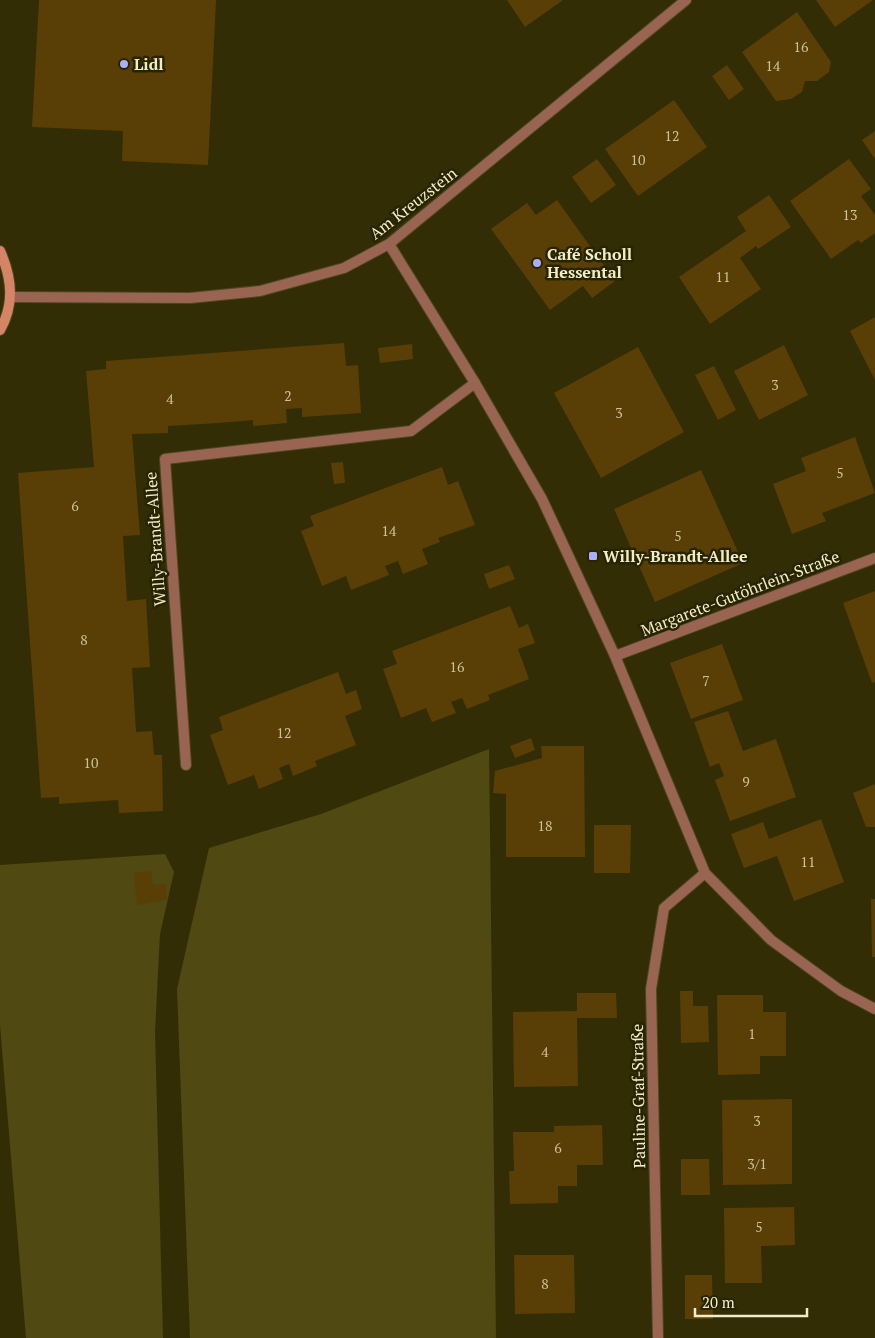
<svg xmlns="http://www.w3.org/2000/svg" width="875" height="1338" viewBox="0 0 875 1338" font-family="'PT Serif',serif">
	<rect width="100%" height="100%" fill="#332d05"/>
	<path fill="#504911" d="M 489,749 L 496,1338 L 190,1338 L 177,989 L 209,848 L 321,814 Z
		M 165,854 L 174,872 L 160,934 L 155,1032 L 163,1338 L 26,1338 L 0,1025 L 0,865 Z"/>
	<path fill="#593f06" d="M 39,0 L 216,0 L 208,165 L 122,161 L 123,131 L 32,127 Z
		M 507,0 L 563,0 L 525,27 Z
		M 816,0 L 873,0 L 835,27 Z
		M 797,12 L 831,62 L 829,72 L 817,81 L 805,81 L 802,92 L 791,99 L 776,101 L 742,52 Z
		M 727,65 L 744,89 L 729,100 L 712,76 Z
		M 674,100 L 707,147 L 638,196 L 605,149 Z
		M 875,131 L 875,159 L 862,140 Z
		M 597,159 L 616,185 L 591,203 L 572,177 Z
		M 849,159 L 871,189 L 861,196 L 875,215 L 875,233 L 861,243 L 858,240 L 831,259 L 790,201 Z
		M 769,195 L 791,227 L 758,249 L 756,246 L 740,258 L 761,289 L 710,324 L 679,277 L 746,231 L 737,217 Z
		M 557,200 L 615,281 L 592,298 L 583,286 L 550,310 L 491,229 L 527,203 L 536,215 Z
		M 875,317 L 875,380 L 850,331 Z
		M 344,343 L 346,366 L 358,365 L 361,413 L 302,417 L 302,408 L 286,409 L 287,423 L 253,426 L 253,420 L 219,423 L 168,426 L 168,433 L 132,434 L 140,535 L 123,536 L 127,601 L 146,599 L 150,667 L 132,668 L 136,732 L 152,731 L 154,755 L 162,755 L 163,811 L 119,813 L 118,800 L 59,804 L 59,797 L 41,798 L 18,473 L 94,467 L 86,371 L 106,369 L 106,361 Z
		M 412,344 L 413,359 L 380,363 L 378,348 Z
		M 784,345 L 808,395 L 759,420 L 734,371 Z
		M 638,347 L 684,432 L 601,478 L 554,393 Z
		M 714,366 L 736,410 L 718,420 L 695,375 Z
		M 855,437 L 875,493 L 822,513 L 826,521 L 792,534 L 773,484 L 806,471 L 801,458 Z
		M 343,462 L 345,483 L 334,484 L 331,463 Z
		M 442,467 L 448,485 L 458,481 L 475,525 L 438,538 L 440,542 L 422,549 L 428,564 L 403,574 L 398,561 L 385,566 L 389,575 L 351,590 L 346,576 L 322,586 L 301,531 L 314,526 L 310,516 Z
		M 701,470 L 743,563 L 655,602 L 614,509 Z
		M 509,565 L 515,579 L 489,589 L 484,574 Z
		M 875,591 L 875,682 L 872,683 L 843,603 Z
		M 510,606 L 519,628 L 528,624 L 535,643 L 518,649 L 529,679 L 488,695 L 490,700 L 467,709 L 462,698 L 451,702 L 456,713 L 432,722 L 426,708 L 401,718 L 383,669 L 397,664 L 392,651 Z
		M 722,644 L 743,700 L 691,719 L 670,663 Z
		M 338,672 L 346,694 L 356,690 L 362,709 L 345,716 L 356,745 L 315,761 L 317,766 L 293,776 L 289,764 L 279,768 L 283,779 L 259,789 L 254,775 L 228,785 L 210,735 L 223,730 L 219,717 Z
		M 728,711 L 743,751 L 776,739 L 796,797 L 730,821 L 715,780 L 724,776 L 719,763 L 710,767 L 694,722 Z
		M 531,738 L 535,750 L 515,758 L 510,746 Z
		M 541,746 L 584,746 L 585,857 L 506,857 L 506,794 L 493,793 L 495,771 L 542,758 Z
		M 875,784 L 875,827 L 866,827 L 853,793 Z
		M 821,819 L 844,882 L 794,901 L 777,856 L 744,868 L 731,834 L 763,822 L 769,839 Z
		M 594,825 L 631,825 L 630,873 L 594,873 Z
		M 151,871 L 153,885 L 166,884 L 167,900 L 137,905 L 134,873 Z
		M 871,899 L 875,899 L 875,957 L 872,957 Z
		M 680,991 L 693,991 L 693,1006 L 708,1006 L 709,1042 L 681,1043 Z
		M 577,993 L 616,993 L 617,1018 L 577,1018 L 578,1086 L 514,1087 L 513,1012 L 577,1011 Z
		M 717,995 L 763,995 L 763,1012 L 786,1012 L 786,1056 L 760,1056 L 760,1074 L 718,1075 Z
		M 792,1099 L 792,1184 L 723,1185 L 722,1100 Z
		M 602,1125 L 603,1165 L 577,1165 L 577,1186 L 558,1186 L 558,1203 L 510,1204 L 509,1171 L 514,1171 L 513,1132 L 554,1132 L 554,1126 Z
		M 681,1159 L 709,1159 L 710,1195 L 681,1195 Z
		M 794,1207 L 795,1245 L 761,1246 L 762,1283 L 725,1283 L 724,1208 Z
		M 514,1255 L 574,1255 L 575,1313 L 515,1314 Z
		M 685,1275 L 712,1275 L 713,1319 L 685,1319 Z"/>
	<g fill="none" stroke-linecap="round" stroke-linejoin="round">
		<g stroke="#4e4820" stroke-width="12">
			<path id="service" d="M 186,765 L 165,459 L 411,431 L 475,383"/>
		</g>
		<g stroke="#4e4820" stroke-width="12">
			<path id="minor" d="M 389,244 L 475,383 L 542,499 L 615,656 L 705,873 L 771,940 L 841,991 L 875,1009
				M 11,297 L 190,298 L 260,291 L 344,268 L 389,244 L 686,0
				M 615,656 L 875,558
				M 658,1338 L 651,989 L 664,908 L 705,873"/>
		</g>
		<g stroke="#4e4820" stroke-width="12">
			<path id="secondary" d="M 0,251 C 12,278 15,304 0,330"/>
		</g>
		<use href="#service" stroke="#996552" stroke-width="10"/>
		<use href="#minor" stroke="#996552" stroke-width="10"/>
		<use href="#secondary" stroke="#d58465" stroke-width="10"/>
	</g>
	<g fill="#abaffb" stroke="#292400" stroke-width="2">
		<circle cx="124" cy="64" r="5"/>
		<circle cx="537" cy="263" r="5"/>
		<rect x="588" y="551" width="10" height="10" rx="2.5"/>
	</g>
	<g text-anchor="middle" stroke-width="5" stroke-linejoin="round" paint-order="stroke">
		<g font-size="14" fill="#ccc298">
			<text x="801" y="52">16</text>
			<text x="773" y="71">14</text>
			<text x="672" y="141">12</text>
			<text x="638" y="165">10</text>
			<text x="850" y="220">13</text>
			<text x="723" y="282">11</text>
			<text x="775" y="390">3</text>
			<text x="288" y="401">2</text>
			<text x="170" y="404">4</text>
			<text x="619" y="418">3</text>
			<text x="840" y="478">5</text>
			<text x="75" y="511">6</text>
			<text x="389" y="536">14</text>
			<text x="678" y="541">5</text>
			<text x="84" y="645">8</text>
			<text x="457" y="672">16</text>
			<text x="706" y="686">7</text>
			<text x="284" y="738">12</text>
			<text x="91" y="768">10</text>
			<text x="746" y="787">9</text>
			<text x="545" y="831">18</text>
			<text x="808" y="867">11</text>
			<text x="752" y="1039">1</text>
			<text x="545" y="1057">4</text>
			<text x="757" y="1126">3</text>
			<text x="558" y="1153">6</text>
			<text x="757" y="1169">3/1</text>
			<text x="759" y="1232">5</text>
			<text x="545" y="1289">8</text>
		</g>
		<g font-size="16" font-weight="bold" fill="#f2edc9" stroke="#292400" text-anchor="start">
			<text x="134" y="70">Lidl</text>
			<text x="547" y="260">Café Scholl<tspan x="547" dy="18">Hessental</tspan></text>
			<text x="603" y="562">Willy-Brandt-Allee</text>
		</g>
		<g font-size="16" fill="#f2edc9" stroke="#292400">
			<text transform="translate(413 203) rotate(-38)" y="6">Am Kreuzstein</text>
			<text transform="translate(155 539) rotate(-94)" y="6">Willy-Brandt-Allee</text>
			<text transform="translate(740 593) rotate(-21)" y="6">Margarete-Gutöhrlein-Straße</text>
			<text transform="translate(638 1096) rotate(-91)" y="6">Pauline-Graf-Straße</text>
		</g>
	</g>
	<path d="M695 1308v8h112v-8" fill="none" stroke="#f2edc9" stroke-width="2.5"/>
	<text x="702" y="1308" font-size="15" fill="#f2edc9" stroke="#292400" stroke-width="4" paint-order="stroke">20 m</text>
</svg>
